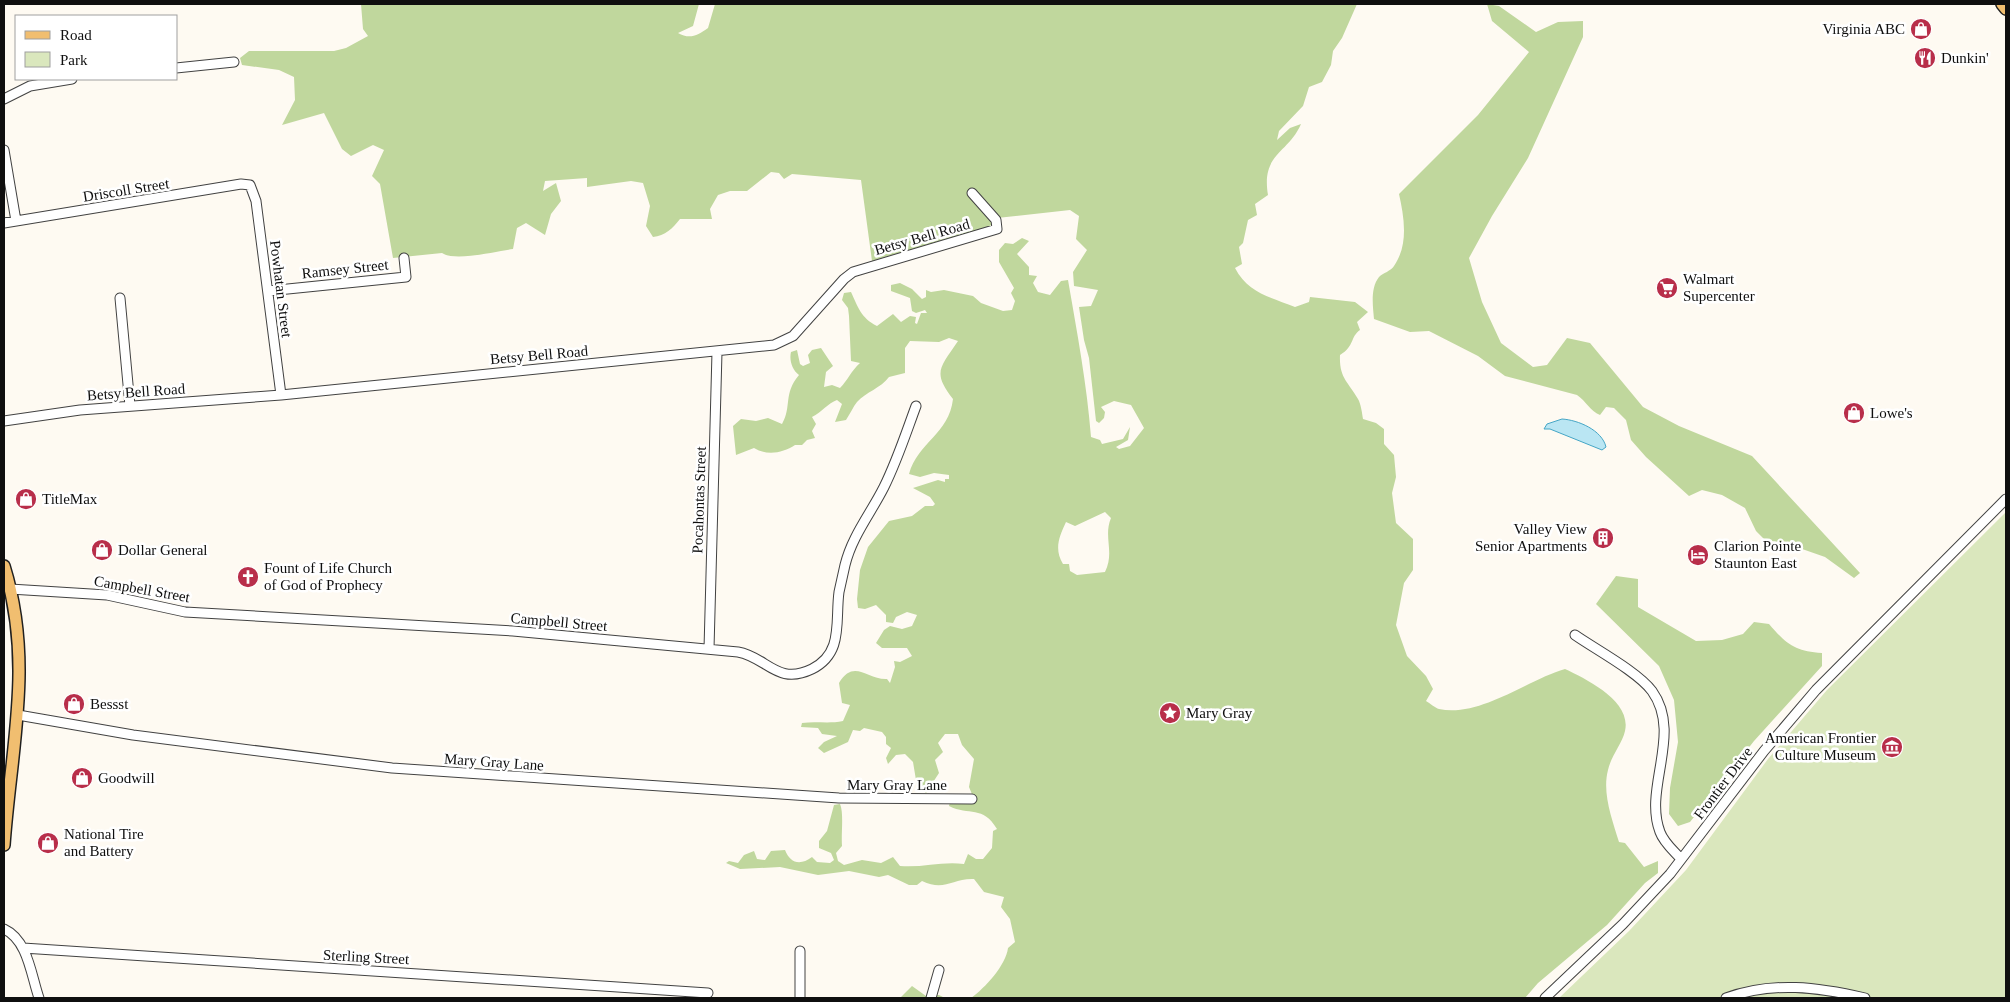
<svg xmlns="http://www.w3.org/2000/svg" width="2010" height="1002" viewBox="0 0 2010 1002" font-family="'Times New Roman',serif">
	<rect width="100%" height="100%" fill="#fefaf2"/>
	<path fill="#dae7bd" d="M 2006,512 L 2006,998 L 1559,998 L 1629,931 L 1686,870 L 1768,759 L 1827,690 Z"/>
	<path fill="#c0d79d" fill-rule="evenodd" d="M 361,4 L 699,4 L 693,26 L 678,33 C 690,40 698,35 708,28 L 715,4 L 1357,4 L 1342,38 L 1333,51 L 1331,65 L 1322,82 L 1309,87 L 1303,106 L 1279,131 L 1277,140 L 1290,128 L 1301,124 C 1288,154 1261,153 1268,195 L 1255,204 L 1257,215 L 1248,220 L 1243,243 L 1239,247 L 1242,264 L 1235,268 C 1248,293 1270,297 1295,307 L 1309,302 L 1310,297 L 1355,302 L 1368,312 L 1357,322 L 1360,330 C 1350,337 1355,346 1340,355 C 1339,378 1348,381 1358,399 C 1361,404 1362,413 1363,419 L 1376,423 L 1384,429 L 1384,444 L 1394,455 L 1396,477 L 1392,493 L 1396,523 L 1413,539 L 1413,570 L 1404,583 L 1396,625 L 1407,656 L 1426,676 L 1433,689 L 1426,701 C 1430,703 1435,708 1439,709 C 1479,718 1529,679 1565,669 C 1586,679 1632,701 1625,731 C 1622,744 1611,756 1608,770 C 1602,793 1612,819 1619,842 L 1625,843 L 1644,867 L 1658,861 L 1658,873 L 1645,883 L 1607,925 L 1538,983 L 1525,998 L 971,998 C 985,988 1006,965 1008,948 L 1015,942 L 1010,919 L 1001,907 L 1004,897 L 984,892 L 974,879 C 952,878 945,892 922,881 L 917,885 L 909,885 L 888,875 L 879,877 L 849,871 L 818,875 L 780,867 L 740,869 L 726,863 L 729,861 L 738,863 L 744,855 L 754,851 L 757,859 L 765,860 L 771,851 L 785,850 C 790,863 800,866 812,857 L 817,862 L 830,863 L 834,860 L 831,853 L 819,848 L 819,841 L 827,831 L 834,805 L 840,804 C 844,813 841,834 842,846 L 836,853 L 838,861 L 844,865 L 862,860 L 881,863 L 893,857 L 900,866 C 922,868 942,861 964,864 L 968,854 L 976,859 L 983,859 L 992,848 L 993,831 L 997,829 C 983,805 969,816 949,806 L 950,802 L 974,799 L 969,787 L 974,759 L 962,745 L 958,734 L 945,734 L 938,743 L 943,752 L 935,760 L 939,773 L 926,793 L 917,786 L 913,762 L 905,754 L 896,755 L 888,764 L 886,758 L 891,748 L 886,744 L 886,737 L 882,732 L 864,728 L 860,731 L 853,730 L 848,742 L 824,753 L 818,748 L 824,742 L 837,736 L 822,734 L 818,728 L 801,727 L 802,723 C 816,721 829,724 843,721 L 850,705 L 842,703 L 839,683 C 854,658 867,680 887,679 L 890,683 L 895,667 L 894,661 L 900,662 L 912,656 L 907,648 L 882,648 L 876,643 L 884,630 L 890,626 L 902,629 L 912,626 L 917,615 L 907,612 L 896,617 L 893,623 L 886,622 L 886,615 L 876,605 L 865,609 L 858,608 L 857,599 L 860,570 L 868,547 L 889,521 L 912,516 L 925,506 L 933,506 L 935,504 L 930,497 L 913,488 L 938,480 L 945,482 L 945,479 L 949,479 L 949,475 L 934,473 L 920,477 L 909,474 C 918,442 949,434 953,399 C 932,372 940,368 958,341 L 949,338 L 939,342 L 910,341 L 905,348 L 905,373 L 889,377 C 881,388 866,392 857,402 C 853,407 850,414 846,420 L 835,422 L 842,404 L 837,400 C 828,403 822,412 812,417 L 816,424 L 812,431 L 815,438 L 807,440 L 802,445 L 795,445 C 783,453 767,456 754,448 L 736,455 L 733,426 L 741,419 L 756,421 L 768,418 L 782,424 C 792,407 783,394 799,375 C 792,370 789,360 791,352 L 797,350 L 800,364 L 803,366 L 810,363 L 808,355 L 812,350 L 821,348 L 833,366 L 826,372 L 824,387 L 832,385 L 840,388 C 848,380 851,371 860,363 L 851,361 L 849,316 L 848,308 L 842,300 L 844,293 L 851,292 C 858,307 861,318 877,326 L 893,314 L 901,322 L 910,316 L 916,317 L 915,323 L 917,324 L 921,313 L 927,313 L 925,310 L 916,313 L 912,311 L 910,298 L 891,291 L 891,285 L 900,283 L 912,289 L 922,299 L 926,297 L 926,290 L 931,292 L 944,290 L 973,296 L 981,303 L 1003,311 L 1012,310 L 1015,301 L 1011,293 L 1014,288 L 999,262 L 999,250 L 1005,243 L 1013,244 L 1022,238 L 1029,241 L 1017,254 L 1029,267 L 1029,275 L 1037,276 L 1033,283 L 1038,292 L 1050,295 L 1061,281 L 1068,280 C 1077,332 1087,385 1091,437 L 1100,440 L 1102,444 L 1123,439 L 1130,427 L 1128,440 L 1116,447 L 1119,449 L 1130,446 L 1144,428 L 1131,405 L 1114,401 L 1101,407 L 1105,412 L 1104,418 L 1099,423 L 1096,421 L 1089,358 L 1084,340 L 1079,307 L 1091,306 L 1098,290 L 1074,286 L 1073,272 L 1087,250 L 1076,239 L 1079,216 L 1070,210 L 997,218 L 990,226 L 872,261 L 861,180 L 792,174 L 784,179 L 779,173 L 771,172 L 747,191 L 730,191 L 718,195 L 710,209 L 712,219 L 680,219 C 673,228 665,236 653,237 L 646,226 L 650,206 L 643,183 L 631,181 L 587,187 L 587,178 L 545,181 L 543,191 L 556,183 L 561,201 L 551,214 L 545,235 L 526,223 L 517,228 L 513,249 C 495,251 456,262 442,253 L 393,258 L 380,184 L 372,176 L 384,150 L 373,145 L 351,156 L 342,149 L 324,113 L 282,125 L 295,100 L 294,77 L 279,70 L 242,65 L 240,58 L 249,51 L 334,51 L 346,48 L 368,36 L 363,29 ZM 1105,512 L 1111,518 C 1103,537 1115,552 1105,572 L 1077,575 L 1070,571 L 1069,564 L 1063,564 C 1054,549 1059,537 1066,522 L 1075,526 Z
		M 1487,4 L 1499,6 L 1536,32 L 1558,22 L 1583,21 L 1583,37 L 1528,158 L 1492,216 L 1469,258 L 1482,302 L 1501,343 L 1533,367 L 1547,365 L 1567,338 L 1590,343 L 1643,407 L 1679,426 L 1752,456 L 1860,573 L 1854,578 L 1825,557 L 1785,543 L 1765,540 L 1756,531 L 1745,508 L 1722,495 L 1702,490 L 1689,496 L 1646,457 L 1631,440 L 1626,420 L 1614,408 L 1606,407 L 1600,415 C 1590,411 1586,401 1577,395 L 1505,376 L 1478,356 L 1429,331 L 1410,332 L 1374,319 C 1373,307 1370,288 1379,277 C 1383,273 1391,271 1394,266 C 1409,244 1404,217 1399,194 L 1478,115 L 1529,52 L 1492,21 Z
		M 1616,576 L 1638,579 L 1638,607 L 1696,641 L 1722,640 L 1743,634 L 1754,622 L 1769,624 C 1787,645 1795,651 1822,653 L 1822,666 L 1754,741 L 1690,822 L 1678,826 L 1669,814 L 1670,788 L 1678,742 L 1674,700 L 1659,666 L 1596,604 Z
		M 912,986 L 926,996 L 939,995 L 945,998 L 900,998 Z"/>
	<path fill="#bae6f3" stroke="#45a6c6" d="M 1562,419 C 1578,420 1602,430 1606,447 L 1602,450 L 1550,429 L 1544,429 L 1547,424 Z"/>
	<g fill="none" stroke-linecap="round" stroke-linejoin="round">
		<g stroke="#424242" stroke-width="11">
			<path id="minor" d="M 176,68 L 234,62
				M 4,99 L 30,86 L 72,79
				M 4,150 L 16,221
				M 4,223 L 241,184 L 250,185 L 256,201 L 281,395
				M 268,291 L 406,277 L 404,258
				M 120,298 L 130,406
				M 4,421 L 80,410 L 281,395 L 774,345 L 793,336 L 844,279 L 853,272 L 997,229 L 996,220 L 972,193
				M 10,589 L 107,595 L 185,612 L 513,631 L 738,652 C 767,657 777,686 812,669 C 844,653 835,621 839,592 C 841,583 843,574 845,565 C 852,536 871,513 884,487 C 897,461 906,433 916,406
				M 1575,635 C 1595,649 1638,672 1652,691 C 1683,734 1643,788 1660,832 C 1664,843 1674,851 1681,859
				M 709,649 L 717,352
				M 18,715 L 133,735 L 392,768 L 839,798 L 972,799
				M 4,929 C 28,940 31,975 39,998
				M 23,948 L 708,993
				M 800,998 L 800,951
				M 931,998 L 939,970
				M 1545,998 L 1623,924 L 1670,874 L 1764,751 L 1816,690 L 2006,499
				M 1726,998 C 1773,981 1818,987 1865,998"/>
		</g>
		<g stroke="#202020" stroke-width="14">
			<path id="major" d="M 2002,4 L 2006,9
				M 4,566 C 34,663 11,747 4,845"/>
		</g>
		<use href="#minor" stroke="#fff" stroke-width="9"/>
		<use href="#major" stroke="#f1be70" stroke-width="11"/>
	</g>
	<defs>
		<g id="shop-disc" transform="scale(1.125)"><circle r="9.5" fill="#b82e4a" stroke="#fff"/><path d="M-5-2.5h2.3a2.7 3.5 0 0 1 5.4 0H5L5.5 6h-11ZM-1.5-2.5h3a1.5 2.3 0 0 0-3 0Z" fill="#fff"/></g>
		<g id="restaurant-disc" transform="scale(1.125)"><circle r="9.5" fill="#b82e4a" stroke="#fff"/><path d="M-5-6h1v4h1v-4h1v4h1v-4h1v5L-1.5 .5V6h-2V.5L-5-1ZM5-6V6H3V1.5H1.5Q1.5-4 5-6Z" fill="#fff"/></g>
		<g id="supermarket-disc" transform="scale(1.125)"><circle r="9.5" fill="#b82e4a" stroke="#fff"/><path d="M-6-5.5h2.5l.6 2H6L4.5 2H-2.5L-4.4-4H-6ZM-1.5 3.2a1.3 1.3 0 1 0 .1 0ZM3 3.2a1.3 1.3 0 1 0 .1 0Z" fill="#fff"/></g>
		<g id="building-disc" transform="scale(1.125)"><circle r="9.5" fill="#b82e4a" stroke="#fff"/><path d="M-4-6H4V6H1V3H-1V6H-4ZM-2.5-4.3h1.7v1.8h-1.7ZM.8-4.3h1.7v1.8H.8ZM-2.5-1h1.7V.8h-1.7ZM.8-1h1.7V.8H.8Z" fill="#fff"/></g>
		<g id="hotel-disc" transform="scale(1.125)"><circle r="9.5" fill="#b82e4a" stroke="#fff"/><path d="M-6-4.5h1.5V1H6V5H4.5V3h-9V5H-6ZM-4 0a1.8 1.8 0 1 1 3.6 0ZM.5 0V-2.5h3Q6-2.5 6 0Z" fill="#fff"/></g>
		<g id="church-disc" transform="scale(1.125)"><circle r="9.5" fill="#b82e4a" stroke="#fff"/><path d="M-1.2-6h2.4v3.5h3.3v2.4h-3.3V6h-2.4V-.1h-3.3v-2.4h3.3Z" fill="#fff"/></g>
		<g id="sight-disc" transform="scale(1.125)"><circle r="9.5" fill="#b82e4a" stroke="#fff"/><path d="M0-6L1.8-2.2L6-1.7L2.9 1.2L3.7 5.4L0 3.3L-3.7 5.4L-2.9 1.2L-6-1.7L-1.8-2.2Z" fill="#fff"/></g>
		<g id="museum-disc" transform="scale(1.125)"><circle r="9.5" fill="#b82e4a" stroke="#fff"/><path d="M0-6L6-3V-2H-6V-3ZM-5-1h2V3h-2ZM-1-1h2V3h-2ZM3-1h2V3H3ZM-6 4H6V6H-6Z" fill="#fff"/></g>
	</defs>
	<g fill-rule="evenodd">
		<use href="#shop-disc" x="1921" y="29"/>
		<use href="#restaurant-disc" x="1925" y="58"/>
		<use href="#supermarket-disc" x="1667" y="288"/>
		<use href="#shop-disc" x="1854" y="413"/>
		<use href="#shop-disc" x="26" y="499"/>
		<use href="#building-disc" x="1603" y="538"/>
		<use href="#shop-disc" x="102" y="550"/>
		<use href="#hotel-disc" x="1698" y="555"/>
		<use href="#church-disc" x="248" y="577"/>
		<use href="#shop-disc" x="74" y="704"/>
		<use href="#sight-disc" x="1170" y="713"/>
		<use href="#museum-disc" x="1892" y="747"/>
		<use href="#shop-disc" x="82" y="778"/>
		<use href="#shop-disc" x="48" y="843"/>
	</g>
	<g text-anchor="middle" stroke-width="5" stroke-linejoin="round" paint-order="stroke">
		<g font-size="15" fill="#0f0f0f" stroke="#fff" text-anchor="start">
			<text x="1905" y="34" text-anchor="end">Virginia ABC</text>
			<text x="1941" y="63">Dunkin'</text>
			<text x="1683" y="284">Walmart<tspan x="1683" dy="17">Supercenter</tspan></text>
			<text x="1870" y="418">Lowe's</text>
			<text x="42" y="504">TitleMax</text>
			<text x="1587" y="534" text-anchor="end">Valley View<tspan x="1587" dy="17">Senior Apartments</tspan></text>
			<text x="1714" y="551">Clarion Pointe<tspan x="1714" dy="17">Staunton East</tspan></text>
			<text x="118" y="555">Dollar General</text>
			<text x="264" y="573">Fount of Life Church<tspan x="264" dy="17">of God of Prophecy</tspan></text>
			<text x="90" y="709">Bessst</text>
			<text x="1186" y="718">Mary Gray</text>
			<text x="1876" y="743" text-anchor="end">American Frontier<tspan x="1876" dy="17">Culture Museum</tspan></text>
			<text x="98" y="783">Goodwill</text>
			<text x="64" y="839">National Tire<tspan x="64" dy="17">and Battery</tspan></text>
		</g>
		<g font-size="15" fill="#0f0f0f" stroke="#fff">
			<text transform="translate(126 190) rotate(-9)" y="5">Driscoll Street</text>
			<text transform="translate(922 237) rotate(-16)" y="5">Betsy Bell Road</text>
			<text transform="translate(345 269) rotate(-6)" y="5">Ramsey Street</text>
			<text transform="translate(281 289) rotate(83)" y="5">Powhatan Street</text>
			<text transform="translate(539 355) rotate(-5)" y="5">Betsy Bell Road</text>
			<text transform="translate(136 392) rotate(-4)" y="5">Betsy Bell Road</text>
			<text transform="translate(699 500) rotate(-88)" y="5">Pocahontas Street</text>
			<text transform="translate(142 589) rotate(10)" y="5">Campbell Street</text>
			<text transform="translate(559 622) rotate(5)" y="5">Campbell Street</text>
			<text transform="translate(494 762) rotate(4)" y="5">Mary Gray Lane</text>
			<text transform="translate(1723 783) rotate(-53)" y="5">Frontier Drive</text>
			<text x="897" y="790">Mary Gray Lane</text>
			<text transform="translate(366 957) rotate(3)" y="5">Sterling Street</text>
		</g>
	</g>
	<rect width="2010" height="1002" fill="none" stroke="#0f0f0f" stroke-width="10"/>
	<rect x="15" y="15" width="162" height="65" fill="#ffffff" stroke="#9f9f9f"/>
	<rect x="25" y="31" width="25" height="8" fill="#f1be70" stroke="#9f9f9f"/>
	<text x="60" y="40" font-size="15" fill="#0f0f0f">Road</text>
	<rect x="25" y="52" width="25" height="15" fill="#dae7bd" stroke="#9f9f9f"/>
	<text x="60" y="65" font-size="15" fill="#0f0f0f">Park</text>
</svg>
